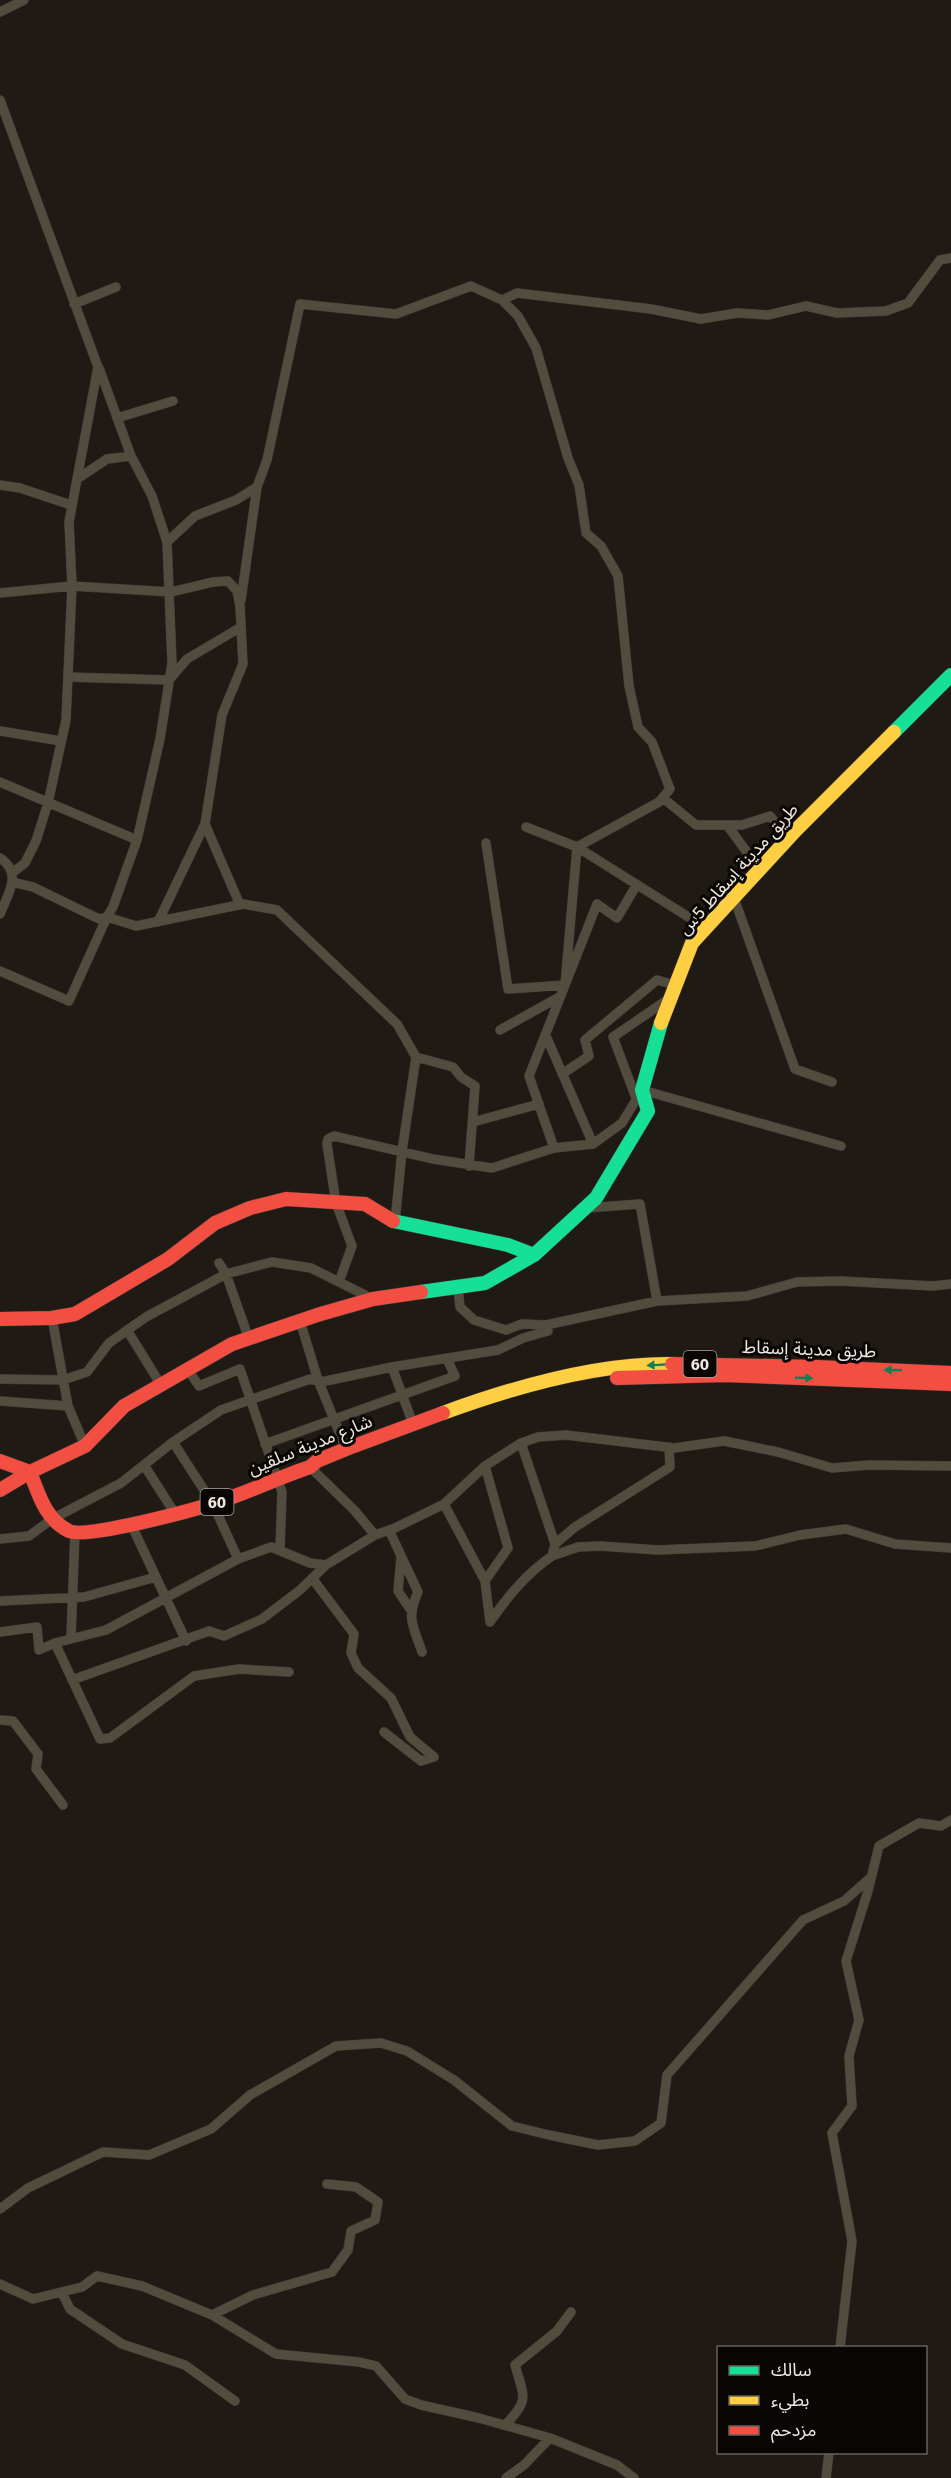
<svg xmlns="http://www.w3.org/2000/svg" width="951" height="2478" viewBox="0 0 951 2478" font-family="'Fira Sans','Noto Sans Arabic',sans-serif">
	<rect width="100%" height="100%" fill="#201a15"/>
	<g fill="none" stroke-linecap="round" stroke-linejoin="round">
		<g stroke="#3c3732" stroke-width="10">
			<path id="street" d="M 0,12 L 24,0
				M 0,100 L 98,367 L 69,522 L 72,586 L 66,720 L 48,803 L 36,841 L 25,863 L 12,873
				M 502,300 L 518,316 L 536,348 L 568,458 L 579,485 L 586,533 L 601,546 L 618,576 L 629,686 L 638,727 L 652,742 L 670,789 L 659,802 L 577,847 L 565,985 L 529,1076 L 554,1148
				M 74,304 L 116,287
				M 99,368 L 131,456
				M 117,418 L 173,401
				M 0,485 L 20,488 L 71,505
				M 167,542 L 195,516 L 236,500 L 257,487 L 267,460 L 300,304 L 396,314 L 471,286 L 502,300 L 517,293 L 651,309 L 701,319 L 737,313 L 768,315 L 806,306 L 837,313 L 886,311 L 908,303 L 940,260 L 951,258
				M 0,593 L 72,586 L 171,592 L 213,582 L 228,581 L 237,591 L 240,606 L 243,664 L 222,715 L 205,824 L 158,922
				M 241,600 L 257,487
				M 68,677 L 169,680 L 187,659 L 241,627
				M 0,731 L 61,741
				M 0,782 L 137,840
				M 663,798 L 696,825 L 742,825 L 770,816 L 789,838
				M 205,824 L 240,905
				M 727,825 L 760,870
				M 526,827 L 577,847 L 706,928
				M 486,843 L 508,989 L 565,985 L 597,904 L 617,918 L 636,886
				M 0,858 C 23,873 8,894 0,914
				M 12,882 L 33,887 L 99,919 L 107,917 L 113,907 L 137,840 L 160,739 L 172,663 L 167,542 L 152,496 L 131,456 L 107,459 L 77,479
				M 734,898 L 795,1069 L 832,1082
				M 0,971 L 69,1001 L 107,917 L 136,926 L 243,904 L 277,910 L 397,1024 L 416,1057 L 402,1151 L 395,1222
				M 500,1030 L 561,996
				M 546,1036 L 593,1144
				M 416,1057 L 453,1067 L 461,1077 L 475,1086 L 469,1166
				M 562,1074 L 589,1056 L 585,1040 L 657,980 L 675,985
				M 636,1098 L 613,1037 L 670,998
				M 473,1122 L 539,1104
				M 586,1208 L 640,1204 L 657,1301
				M 219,1263 L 226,1274 L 249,1339
				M 339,1282 L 352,1246 L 336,1203 L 327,1144 L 328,1139 L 334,1136 L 433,1159 L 492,1168 L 554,1148 L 593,1144 L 622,1123 L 642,1090 L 841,1146
				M 458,1287 L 460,1307 L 474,1320 L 506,1330 L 522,1324 L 546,1325 L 657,1301 L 747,1296 L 797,1282 L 840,1281 L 933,1286 L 951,1284
				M 52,1318 L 68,1406 L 85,1446
				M 300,1321 L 318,1380 L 346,1449
				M 127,1330 L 161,1385
				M 392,1367 L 413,1424
				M 188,1370 L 199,1386 L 240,1369 L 282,1492 L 280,1549
				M 0,1379 L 63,1380 L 87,1372 L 109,1343 L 146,1317 L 226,1274 L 272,1262 L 311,1268 L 373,1299
				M 0,1401 L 68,1406
				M 173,1442 L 213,1504 L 238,1559
				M 521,1443 L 555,1544
				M 265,1444 L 455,1376 L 447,1359
				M 144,1465 L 174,1512
				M 485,1466 L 508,1548 L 485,1581 L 490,1622 C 508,1596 526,1574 552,1556 L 555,1544 L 575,1527 L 670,1467 L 669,1447
				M 310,1467 L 355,1511 L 375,1535
				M 444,1504 L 485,1581
				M 131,1524 L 186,1641
				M 389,1530 L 418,1592 C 406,1619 413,1625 422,1652
				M 0,1539 L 29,1536 L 52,1519 L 121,1483 L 173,1442 L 221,1410 L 310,1379 L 321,1382 L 392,1367 L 498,1350 L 523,1338 L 548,1331 L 546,1325
				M 552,1556 L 578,1547 L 600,1546 L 658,1550 L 755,1546 L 800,1535 L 846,1529 L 895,1544 L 951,1548
				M 401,1558 L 398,1591 L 410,1609
				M 312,1578 L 354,1634 L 351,1653 L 358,1668 L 391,1698 L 410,1737 L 434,1757 L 421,1761 L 384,1732
				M 0,1601 L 84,1597 L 156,1577
				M 0,1632 L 37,1627 L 39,1650 L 55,1643
				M 71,1637 L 75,1532
				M 289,1672 L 239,1669 L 194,1676 L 110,1738 L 100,1739 L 55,1643 L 106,1630 L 238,1559 L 271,1547 L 310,1563 L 326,1565 L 375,1535 L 395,1528 L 444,1504 L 485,1466 L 521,1443 L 538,1437 L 566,1435 L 674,1448 L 724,1441 L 778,1452 L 832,1468 L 869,1465 L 951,1466
				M 72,1680 L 209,1631 L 224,1636 L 262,1619 L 300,1590 L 326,1565
				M 0,1720 L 13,1721 L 38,1754 L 36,1769 L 63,1805
				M 0,2209 L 28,2188 L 103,2152 L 149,2155 L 211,2129 L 250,2095 L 336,2046 L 381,2043 L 407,2051 L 454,2080 L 512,2126 L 549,2135 L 598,2145 L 635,2141 L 661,2123 L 667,2075 L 803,1920 L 844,1901 L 870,1878
				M 0,2284 L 33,2299 L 82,2287 L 97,2276 L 142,2286 L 212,2315 L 276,2354 L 359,2362 L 376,2366 L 405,2399 L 421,2405 L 479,2418 L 550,2438 L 617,2465 L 634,2478
				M 62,2293 L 70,2309 L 122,2344 L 185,2365 L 235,2401
				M 212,2315 L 253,2295 L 332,2272 L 348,2250 L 351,2231 L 375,2220 L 378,2202 L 356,2187 L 327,2184
				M 840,2348 L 852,2241 L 832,2133 L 852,2106 L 849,2056 L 859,2020 L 846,1961 L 868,1891 L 879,1846 L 919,1823 L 941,1826 L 951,1820
				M 505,2425 C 530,2400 524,2397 515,2365 L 557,2331 L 571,2312
				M 506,2478 L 524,2465 L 550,2438
				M 826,2478 L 829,2452"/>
		</g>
		<g stroke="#3c3732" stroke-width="15">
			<path id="fast" d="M 894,732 L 951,675
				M 393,1221 L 508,1245 L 534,1255
				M 421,1292 L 485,1283 L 534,1255 L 596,1198 L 648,1111 L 642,1090 L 661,1023"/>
		</g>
		<g stroke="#3c3732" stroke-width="15">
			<path id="slow" d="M 661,1023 L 692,943 L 796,830 L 894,732
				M 443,1413 C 511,1388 599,1363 672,1364"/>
		</g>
		<g stroke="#3c3732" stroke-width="15">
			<path id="jam" d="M 0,1319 L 52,1318 L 75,1314 L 168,1259 L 215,1223 L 250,1208 L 286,1199 L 365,1204 L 393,1221
				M 672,1364 L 816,1367 L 951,1373
				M 617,1378 L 724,1375 L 951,1384
				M 0,1461 L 30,1472 C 39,1495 45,1519 69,1531 C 86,1539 189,1511 212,1504 C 245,1494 277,1478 310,1467 L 317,1461 L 346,1449 L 443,1413
				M 0,1490 L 30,1472 L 85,1446 L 124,1406 L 232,1344 L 317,1315 L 373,1299 L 421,1292"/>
		</g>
		<use href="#street" stroke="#524c3e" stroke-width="9"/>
		<use href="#fast" stroke="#16e098" stroke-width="14"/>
		<use href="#slow" stroke="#ffcf43" stroke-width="14"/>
		<use href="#jam" stroke="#f24e42" stroke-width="14"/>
	</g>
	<defs><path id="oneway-solid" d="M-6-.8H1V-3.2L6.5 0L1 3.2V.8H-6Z" transform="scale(1.5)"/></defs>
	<g fill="#117e55">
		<use href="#oneway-solid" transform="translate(656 1365) rotate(177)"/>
		<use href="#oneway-solid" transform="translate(893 1370) rotate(-178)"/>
		<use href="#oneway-solid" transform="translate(804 1378) rotate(2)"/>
	</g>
	<g text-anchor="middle" stroke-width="6" stroke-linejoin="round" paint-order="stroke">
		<g fill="#0a0604" stroke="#aaa49f" stroke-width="1.5">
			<rect x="683.5" y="1351" width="33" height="26" rx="4.5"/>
			<rect x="200.5" y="1489" width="33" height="26" rx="4.5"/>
		</g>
		<g font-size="16" font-weight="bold" fill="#eee7e1">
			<text x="700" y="1370">60</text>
			<text x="217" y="1508">60</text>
		</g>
		<g font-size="18" fill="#eee7e1" stroke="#0a0604">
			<text transform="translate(738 869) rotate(-48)" y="6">طريق مدينة إسقاط 5س</text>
			<text transform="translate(809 1349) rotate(2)" y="6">طريق مدينة إسقاط</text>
			<text transform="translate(310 1445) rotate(-22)" y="6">شارع مدينة سلقين</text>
		</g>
	</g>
	<rect x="717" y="2346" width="210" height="108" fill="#0a0604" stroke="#65605c" stroke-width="1.5"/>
	<rect x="729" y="2366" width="30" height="9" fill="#16e098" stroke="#65605c" stroke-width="1.5"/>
	<text x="771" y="2376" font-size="18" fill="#eee7e1">سالك</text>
	<rect x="729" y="2396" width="30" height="9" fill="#ffcf43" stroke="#65605c" stroke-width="1.5"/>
	<text x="771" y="2406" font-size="18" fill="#eee7e1">بطيء</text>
	<rect x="729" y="2426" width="30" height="9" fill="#f24e42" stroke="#65605c" stroke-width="1.5"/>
	<text x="771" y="2436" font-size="18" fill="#eee7e1">مزدحم</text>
</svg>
